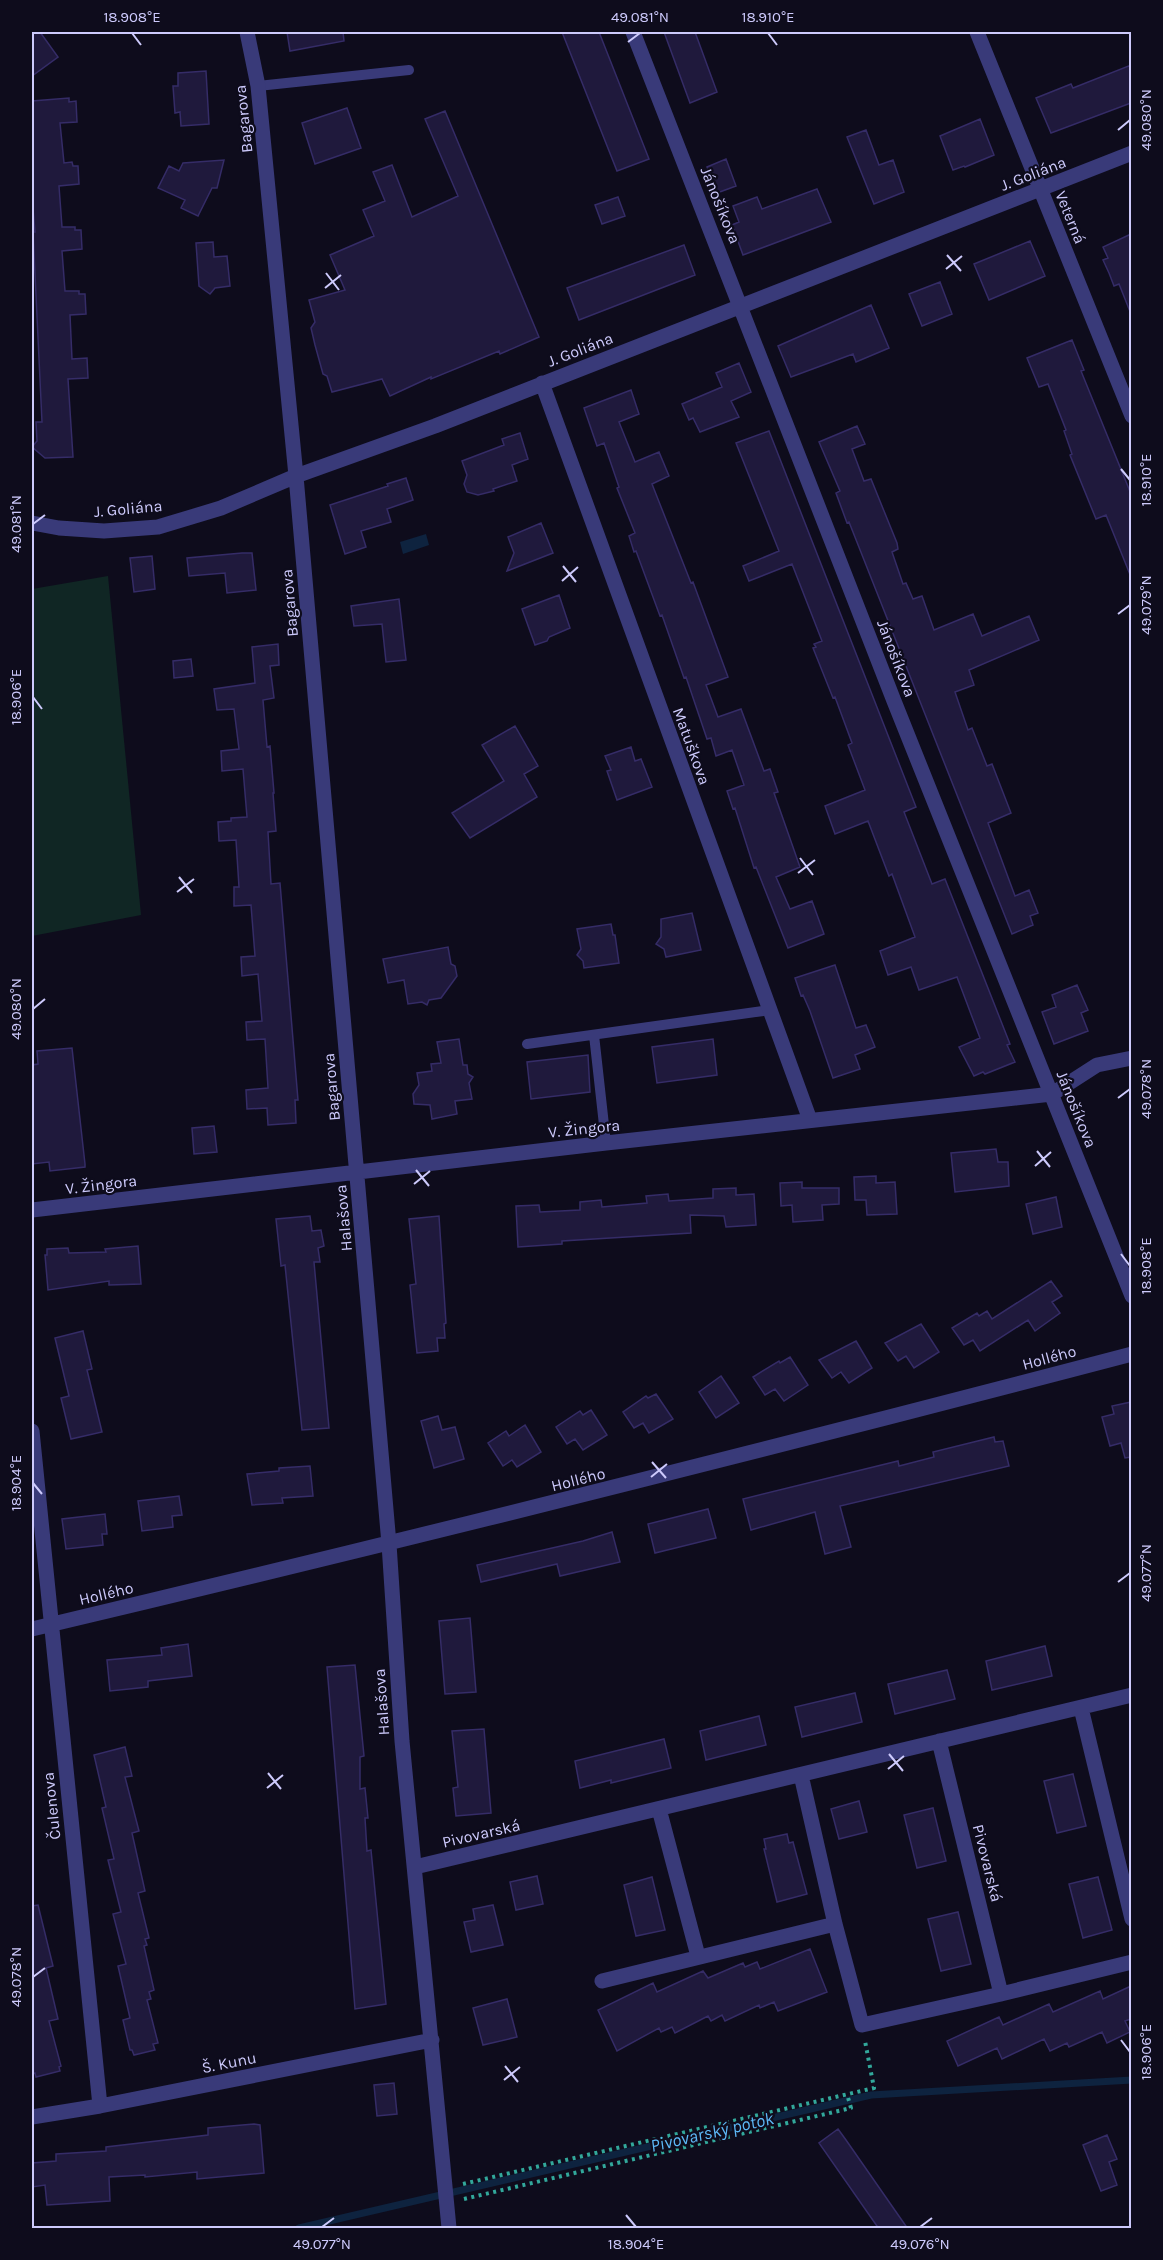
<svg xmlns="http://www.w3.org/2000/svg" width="1163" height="2260" viewBox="0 0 1163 2260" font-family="Karla,sans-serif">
	<rect width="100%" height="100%" fill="#0e0c1c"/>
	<path fill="#102624" d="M 108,576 L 141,915 L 32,936 L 32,589 Z"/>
	<path fill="#0e233f" d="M 426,534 L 429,545 L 403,554 L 400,542 Z"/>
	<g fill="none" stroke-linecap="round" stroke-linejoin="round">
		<path stroke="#0e233f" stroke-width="7" d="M 299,2228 L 871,2095 L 1132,2080"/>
	</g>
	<path fill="#1f193c" stroke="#352c67" stroke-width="1.5" d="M 32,32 L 40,32 L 58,57 L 32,76 Z
		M 287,32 L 343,32 L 344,41 L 290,51 Z
		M 562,32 L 599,32 L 649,159 L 617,171 Z
		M 664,32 L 695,32 L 717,92 L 690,103 Z
		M 1131,65 L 1131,103 L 1051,133 L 1036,98 L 1071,84 L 1073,88 Z
		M 206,71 L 209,124 L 181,126 L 180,112 L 175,113 L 173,86 L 178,86 L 178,73 Z
		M 69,98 L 69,102 L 76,101 L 77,122 L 60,123 L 64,163 L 72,162 L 73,166 L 78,166 L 79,184 L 59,186 L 62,227 L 75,227 L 75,230 L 81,230 L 82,249 L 62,251 L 65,291 L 79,291 L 79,294 L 85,294 L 86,314 L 70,315 L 72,359 L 87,358 L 88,378 L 68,379 L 73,457 L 45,458 L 32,447 L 37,441 L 36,422 L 42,422 L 33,232 L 35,232 L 32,197 L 32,101 Z
		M 347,108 L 361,148 L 315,164 L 302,123 Z
		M 445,111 L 539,337 L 500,354 L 499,351 L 431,379 L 431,377 L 390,396 L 382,379 L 332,392 L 327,376 L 323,374 L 315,345 L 311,328 L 315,322 L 309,300 L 345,290 L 330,255 L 374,236 L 363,210 L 385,201 L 373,172 L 392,165 L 412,217 L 458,196 L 425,119 Z
		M 980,119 L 994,155 L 965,167 L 964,166 L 953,170 L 940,136 Z
		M 866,130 L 879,165 L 893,160 L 904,192 L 874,204 L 847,137 Z
		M 726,159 L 736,186 L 717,193 L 707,167 Z
		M 224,160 L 217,188 L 212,188 L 198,216 L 181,208 L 185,200 L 158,188 L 169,166 L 179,171 L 183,163 Z
		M 817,189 L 831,222 L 743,255 L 732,225 L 739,222 L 733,206 L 757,197 L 762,209 Z
		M 618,197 L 625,216 L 602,224 L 595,205 Z
		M 1131,234 L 1131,314 L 1119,284 L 1114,286 L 1109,273 L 1103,260 L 1108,258 L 1103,247 Z
		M 1030,241 L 1045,276 L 989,300 L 974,264 Z
		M 213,242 L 214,257 L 227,256 L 230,286 L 215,288 L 210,294 L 199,286 L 196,243 Z
		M 684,245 L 695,275 L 579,320 L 567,288 Z
		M 940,282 L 952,314 L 922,326 L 909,294 Z
		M 871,305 L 889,348 L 856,362 L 853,354 L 791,377 L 778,346 Z
		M 1072,340 L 1084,370 L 1081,371 L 1131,494 L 1131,577 L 1106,515 L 1096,519 L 1070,455 L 1072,454 L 1064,431 L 1066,430 L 1048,384 L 1039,387 L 1027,358 Z
		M 739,363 L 751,392 L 731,401 L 739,417 L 700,432 L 693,418 L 689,420 L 682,404 L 722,387 L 716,373 Z
		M 631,390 L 639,414 L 619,422 L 635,462 L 659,452 L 669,476 L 652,484 L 691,583 L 693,582 L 728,677 L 706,685 L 718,717 L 741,709 L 764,771 L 770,769 L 778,792 L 774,793 L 800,867 L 776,877 L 790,909 L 812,901 L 824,934 L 788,948 L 756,867 L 754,868 L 735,808 L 733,809 L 727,791 L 744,785 L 732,750 L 716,756 L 711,738 L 707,739 L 686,677 L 684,678 L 662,615 L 660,616 L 636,551 L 634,552 L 629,536 L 635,533 L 617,488 L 619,487 L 604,443 L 597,446 L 584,408 Z
		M 857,426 L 865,444 L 852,449 L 864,481 L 871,479 L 897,543 L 898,549 L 892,552 L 903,584 L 906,583 L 913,599 L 922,596 L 934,630 L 973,614 L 982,636 L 1029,616 L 1039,640 L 969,670 L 974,685 L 955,692 L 968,730 L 972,728 L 987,766 L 992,764 L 1011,813 L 988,823 L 1015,896 L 1029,890 L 1038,913 L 1030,916 L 1033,925 L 1012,934 L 849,522 L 847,523 L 836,493 L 840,491 L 819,442 Z
		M 769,431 L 916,807 L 904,812 L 932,884 L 945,879 L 1010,1044 L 1007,1045 L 1015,1062 L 985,1074 L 983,1072 L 974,1076 L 959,1047 L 980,1038 L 957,977 L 919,990 L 911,967 L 888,975 L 880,951 L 915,937 L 892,874 L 889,876 L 868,821 L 835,834 L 825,806 L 865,790 L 848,745 L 852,743 L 835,697 L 833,698 L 813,648 L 816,647 L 814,644 L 822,641 L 792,564 L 749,581 L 743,566 L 779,551 L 736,443 Z
		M 520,433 L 528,459 L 512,465 L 517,481 L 493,489 L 494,491 L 478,495 L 467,492 L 464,484 L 467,475 L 462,461 L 504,445 L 502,439 Z
		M 406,478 L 413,500 L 387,509 L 391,522 L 361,531 L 366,547 L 345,554 L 330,505 L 388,486 L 387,484 Z
		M 541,523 L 553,553 L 507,571 L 514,553 L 508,537 Z
		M 242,553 L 252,553 L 256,590 L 227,593 L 225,573 L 189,576 L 187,558 Z
		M 152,556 L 155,589 L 134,592 L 130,558 Z
		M 559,595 L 570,628 L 549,637 L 547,641 L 535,645 L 522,609 Z
		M 399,599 L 406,660 L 386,662 L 382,624 L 354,626 L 351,606 Z
		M 278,644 L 279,665 L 270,666 L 274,698 L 263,700 L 267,747 L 270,746 L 274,793 L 273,793 L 276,831 L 268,832 L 271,884 L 280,883 L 298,1100 L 295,1100 L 296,1123 L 268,1125 L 267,1108 L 247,1109 L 246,1090 L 268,1088 L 265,1039 L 247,1040 L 246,1022 L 262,1021 L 258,974 L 242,976 L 241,957 L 255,956 L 251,905 L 234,906 L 234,887 L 239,887 L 236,840 L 219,841 L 218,822 L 231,821 L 231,818 L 247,817 L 243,769 L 222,771 L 221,751 L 239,749 L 234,709 L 217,710 L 214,689 L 255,683 L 252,647 Z
		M 191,659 L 193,676 L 174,678 L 173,661 Z
		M 515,726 L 538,766 L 524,774 L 537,797 L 470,838 L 452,813 L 504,781 L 482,745 Z
		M 631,747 L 635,761 L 641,759 L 652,787 L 617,800 L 607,771 L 611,770 L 605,756 Z
		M 692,913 L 701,950 L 666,957 L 664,949 L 656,944 L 661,937 L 661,919 Z
		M 611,924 L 613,935 L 615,935 L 619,963 L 584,968 L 583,961 L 577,955 L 581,949 L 577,929 Z
		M 448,947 L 451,964 L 455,966 L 457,976 L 441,998 L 429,1000 L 427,1005 L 422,1002 L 408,1004 L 404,980 L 388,983 L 383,959 Z
		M 835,965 L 856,1028 L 866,1025 L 875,1047 L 855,1055 L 860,1069 L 833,1078 L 810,1011 L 803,995 L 801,996 L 795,978 Z
		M 1077,985 L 1088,1010 L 1081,1013 L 1088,1031 L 1054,1044 L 1042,1012 L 1056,1007 L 1052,995 Z
		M 459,1039 L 463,1065 L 467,1065 L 468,1074 L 473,1077 L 469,1083 L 472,1099 L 455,1101 L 457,1114 L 432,1119 L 430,1105 L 414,1104 L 413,1094 L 419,1085 L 417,1073 L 432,1071 L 431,1064 L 441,1063 L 437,1042 Z
		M 713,1039 L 717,1075 L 657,1083 L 652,1047 Z
		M 72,1048 L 85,1164 L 85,1167 L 50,1171 L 49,1162 L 32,1164 L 32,1065 L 38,1064 L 37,1051 Z
		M 588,1055 L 590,1092 L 531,1099 L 527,1062 Z
		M 214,1126 L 217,1152 L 194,1154 L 192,1128 Z
		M 996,1149 L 998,1162 L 1008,1162 L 1009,1186 L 955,1192 L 951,1153 Z
		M 876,1176 L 876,1183 L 895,1182 L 897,1214 L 867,1215 L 866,1200 L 855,1200 L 854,1177 Z
		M 802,1182 L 802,1188 L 839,1188 L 839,1204 L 822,1205 L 823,1220 L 793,1222 L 792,1205 L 781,1206 L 780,1183 Z
		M 736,1188 L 736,1195 L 754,1194 L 756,1225 L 726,1227 L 724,1216 L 690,1215 L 691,1233 L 562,1241 L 562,1244 L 518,1247 L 516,1206 L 539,1205 L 540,1212 L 580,1210 L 580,1202 L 601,1200 L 602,1207 L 647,1203 L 646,1196 L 668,1194 L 669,1201 L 713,1198 L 713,1189 Z
		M 1056,1197 L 1062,1227 L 1033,1234 L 1026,1204 Z
		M 310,1216 L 312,1231 L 321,1230 L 324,1246 L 318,1248 L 320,1262 L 314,1262 L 329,1428 L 302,1430 L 285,1265 L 281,1266 L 276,1219 Z
		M 439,1216 L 446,1323 L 444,1324 L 445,1338 L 437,1338 L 438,1351 L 417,1353 L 410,1285 L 416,1284 L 409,1219 Z
		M 138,1246 L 141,1284 L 109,1285 L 109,1281 L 48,1290 L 45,1255 L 47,1255 L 47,1249 L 68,1248 L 69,1253 L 106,1252 L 105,1249 Z
		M 1051,1281 L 1062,1296 L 1052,1302 L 1060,1313 L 1035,1331 L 1028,1320 L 980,1351 L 973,1340 L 964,1345 L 952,1328 L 977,1313 L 979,1316 L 987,1311 L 992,1319 Z
		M 921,1324 L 939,1352 L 914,1368 L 906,1356 L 898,1361 L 885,1343 Z
		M 83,1331 L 92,1369 L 87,1370 L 102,1432 L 71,1439 L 61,1398 L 69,1396 L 55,1338 Z
		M 856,1341 L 872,1368 L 849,1383 L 841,1372 L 832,1378 L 819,1360 Z
		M 790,1357 L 808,1385 L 784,1401 L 775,1389 L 765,1395 L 753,1377 L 779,1361 L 780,1363 Z
		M 721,1376 L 739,1403 L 716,1418 L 699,1392 Z
		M 656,1394 L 673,1419 L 649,1433 L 643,1423 L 634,1428 L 623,1412 L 646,1396 L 648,1398 Z
		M 1131,1402 L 1131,1457 L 1125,1458 L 1121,1443 L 1110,1446 L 1102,1417 L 1114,1414 L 1112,1406 Z
		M 591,1410 L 607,1435 L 583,1450 L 575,1439 L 567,1444 L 556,1427 L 580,1411 L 583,1415 Z
		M 438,1416 L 442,1430 L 455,1427 L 464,1459 L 434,1468 L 421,1421 Z
		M 525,1425 L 541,1452 L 517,1467 L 512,1460 L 503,1466 L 488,1443 L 506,1431 L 509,1436 Z
		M 994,1437 L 995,1442 L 1003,1441 L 1009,1466 L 840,1506 L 851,1547 L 825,1554 L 815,1512 L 751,1530 L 743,1499 L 898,1461 L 899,1466 L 934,1457 L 933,1452 Z
		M 310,1466 L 313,1496 L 282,1498 L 283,1503 L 252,1505 L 247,1474 L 279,1471 L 279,1468 Z
		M 179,1496 L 182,1515 L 172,1516 L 173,1527 L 142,1531 L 138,1501 Z
		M 708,1509 L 716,1538 L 655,1553 L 648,1524 Z
		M 105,1514 L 107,1534 L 102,1534 L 103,1545 L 66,1549 L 62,1519 Z
		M 612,1532 L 620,1562 L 560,1576 L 557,1564 L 481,1582 L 477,1565 L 583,1541 Z
		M 470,1618 L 476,1692 L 445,1694 L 439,1621 Z
		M 188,1644 L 192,1676 L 148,1681 L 148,1687 L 110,1691 L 107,1660 L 162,1655 L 161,1648 Z
		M 1045,1646 L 1052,1676 L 992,1690 L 986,1661 Z
		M 355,1665 L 364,1756 L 360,1757 L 360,1789 L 365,1788 L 368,1818 L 365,1818 L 367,1851 L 371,1850 L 386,2004 L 355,2009 L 327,1667 Z
		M 947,1670 L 955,1699 L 895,1714 L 888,1684 Z
		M 855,1693 L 862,1722 L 802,1737 L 795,1707 Z
		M 759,1716 L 766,1745 L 706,1760 L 700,1731 Z
		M 484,1729 L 491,1813 L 456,1816 L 453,1788 L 458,1787 L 452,1731 Z
		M 664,1739 L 671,1768 L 611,1783 L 611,1780 L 580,1788 L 575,1761 Z
		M 125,1747 L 132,1776 L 125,1777 L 139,1831 L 132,1833 L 145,1891 L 138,1893 L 149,1938 L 145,1939 L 147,1945 L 144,1946 L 154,1990 L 149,1992 L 151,1999 L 147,2000 L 158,2043 L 153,2044 L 155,2050 L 134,2055 L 132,2050 L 130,2050 L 123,2020 L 130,2018 L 118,1966 L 126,1964 L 113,1914 L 121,1912 L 108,1860 L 114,1859 L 102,1808 L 106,1807 L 94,1755 Z
		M 1073,1774 L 1086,1826 L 1057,1833 L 1044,1781 Z
		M 859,1801 L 867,1832 L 839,1839 L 831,1809 Z
		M 933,1808 L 946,1861 L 917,1868 L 904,1815 Z
		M 787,1834 L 789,1843 L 793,1842 L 807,1894 L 777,1902 L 764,1849 L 766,1849 L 764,1839 Z
		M 537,1876 L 543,1904 L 516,1910 L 510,1882 Z
		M 652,1877 L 665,1930 L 636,1936 L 624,1885 Z
		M 1098,1877 L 1112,1930 L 1083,1938 L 1069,1884 Z
		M 38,1905 L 53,1966 L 46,1968 L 58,2019 L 49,2021 L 61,2066 L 59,2067 L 60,2071 L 36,2077 L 35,2073 L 32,2074 L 32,1906 Z
		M 493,1905 L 503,1945 L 471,1952 L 464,1922 L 475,1920 L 473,1909 Z
		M 958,1912 L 971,1964 L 941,1971 L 928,1919 Z
		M 810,1949 L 827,1992 L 778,2011 L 774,2002 L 760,2008 L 759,2005 L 725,2021 L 722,2015 L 711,2021 L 708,2016 L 675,2033 L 672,2027 L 661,2032 L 659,2028 L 617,2051 L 598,2010 L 653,1983 L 657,1992 L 703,1971 L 708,1978 L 743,1963 L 745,1967 L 757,1962 L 760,1969 Z
		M 1131,1986 L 1131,2019 L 1125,2021 L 1130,2032 L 1107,2043 L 1102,2032 L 1069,2047 L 1067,2043 L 1050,2051 L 1044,2039 L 1002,2059 L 997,2048 L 958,2066 L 947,2041 L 999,2017 L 1003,2025 L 1049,2004 L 1053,2012 L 1100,1991 L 1103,1999 Z
		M 507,1999 L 517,2037 L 483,2045 L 473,2008 Z
		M 394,2083 L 397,2114 L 377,2116 L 374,2085 Z
		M 254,2124 L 260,2125 L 264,2173 L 197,2179 L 197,2172 L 145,2177 L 145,2175 L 109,2177 L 110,2201 L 47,2205 L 45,2185 L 32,2187 L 32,2163 L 56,2161 L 56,2154 L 106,2151 L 106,2147 L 208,2135 L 208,2128 Z
		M 838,2129 L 846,2140 L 908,2229 L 879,2229 L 819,2143 Z
		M 1107,2135 L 1117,2159 L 1109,2162 L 1117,2185 L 1101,2191 L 1083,2145 Z"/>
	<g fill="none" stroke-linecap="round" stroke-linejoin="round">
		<path stroke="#32a89b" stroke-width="4" stroke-dasharray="3 4.5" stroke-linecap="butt" d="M 463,2184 L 874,2088 L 865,2041
			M 464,2199 L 851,2108 L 847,2094"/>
		<path stroke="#393a79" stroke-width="10" d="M 258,86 L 409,70
			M 594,1035 L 606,1143
			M 527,1044 L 770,1010"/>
		<path stroke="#393a79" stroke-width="15" d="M 247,32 L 258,86 L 296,476 L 389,1544 L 402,1741 L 449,2228
			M 633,32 L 894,701 L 1132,1296
			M 977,32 L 1132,416
			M 542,383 L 810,1120
			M 32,523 L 59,528 L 104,531 L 158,527 L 221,508 L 296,476 L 435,426 L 1132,153
			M 32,1210 L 606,1143 L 1052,1094 L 1097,1065 L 1132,1058
			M 32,1431 L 100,2106
			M 32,1629 C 399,1542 766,1450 1132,1354
			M 1081,1708 L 1132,1919
			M 939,1741 L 1001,1994
			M 801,1775 L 835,1924 L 862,2025 L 1001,1994 L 1132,1962
			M 659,1809 L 698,1956
			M 415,1867 L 1132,1695
			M 602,1981 L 835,1924
			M 32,2117 L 100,2106 L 432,2040"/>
	</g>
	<path fill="none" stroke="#cdcafc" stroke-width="2" d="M 132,33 L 141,45M 768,33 L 777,45M 628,42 L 640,33M 1118,130 L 1130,120M 947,255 L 961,271M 946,269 L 962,256M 326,273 L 339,290M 325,288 L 341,275M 1121,469 L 1130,480M 33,524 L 45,515M 563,566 L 576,582M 562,581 L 578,567M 1118,614 L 1130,605M 33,697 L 42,709M 800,858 L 813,875M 798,873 L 815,860M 179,877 L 192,893M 177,892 L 194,879M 33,1009 L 45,999M 1118,1098 L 1130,1089M 1037,1151 L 1050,1167M 1035,1166 L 1051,1152M 416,1170 L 429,1186M 414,1184 L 430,1171M 1121,1254 L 1130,1266M 652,1462 L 666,1478M 651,1477 L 667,1464M 33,1483 L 42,1494M 1118,1582 L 1130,1573M 889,1754 L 903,1771M 888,1769 L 904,1756M 268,1773 L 281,1789M 267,1788 L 283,1775M 33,1977 L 45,1968M 1121,2040 L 1130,2052M 505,2066 L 518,2082M 504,2080 L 520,2067M 626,2215 L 636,2227M 322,2227 L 334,2218M 920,2227 L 932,2218"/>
	<g text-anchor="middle" stroke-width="4.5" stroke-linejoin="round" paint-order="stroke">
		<g font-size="16" fill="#cdcafc" stroke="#0e0c1c">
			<text transform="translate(243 119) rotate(-96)" y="6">Bagarova</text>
			<text transform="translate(1033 173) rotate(-21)" y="6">J. Goliána</text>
			<text transform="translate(721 205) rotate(68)" y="6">Jánošíkova</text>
			<text transform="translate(1071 217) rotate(68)" y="6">Veterná</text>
			<text transform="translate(580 349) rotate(-21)" y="6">J. Goliána</text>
			<text transform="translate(128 508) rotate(-5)" y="6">J. Goliána</text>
			<text transform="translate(289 603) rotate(-95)" y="6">Bagarova</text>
			<text transform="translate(897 658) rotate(69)" y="6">Jánošíkova</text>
			<text transform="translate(692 746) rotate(70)" y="6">Matuškova</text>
			<text transform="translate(331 1087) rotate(-95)" y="6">Bagarova</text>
			<text transform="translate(1077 1109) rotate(68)" y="6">Jánošíkova</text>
			<text transform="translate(584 1128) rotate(-6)" y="6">V. Žingora</text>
			<text transform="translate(101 1184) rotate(-7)" y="6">V. Žingora</text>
			<text transform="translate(343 1218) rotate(-95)" y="6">Halašova</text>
			<text transform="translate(1049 1357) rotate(-15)" y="6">Hollého</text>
			<text transform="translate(578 1479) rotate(-14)" y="6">Hollého</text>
			<text transform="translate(106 1593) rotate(-13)" y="6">Hollého</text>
			<text transform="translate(381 1702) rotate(-94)" y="6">Halašova</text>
			<text transform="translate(51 1806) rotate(-96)" y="6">Čulenova</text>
			<text transform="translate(481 1833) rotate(-13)" y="6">Pivovarská</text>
			<text transform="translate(988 1863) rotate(76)" y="6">Pivovarská</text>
			<text transform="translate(229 2062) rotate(-11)" y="6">Š. Kunu</text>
		</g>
		<g font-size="18" font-style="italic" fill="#5db8f7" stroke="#0e0c1c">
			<text transform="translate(712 2132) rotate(-13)" y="6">Pivovarský potok</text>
		</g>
	</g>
	<rect width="1163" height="2260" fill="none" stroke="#0e0c1c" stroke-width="66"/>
	<rect x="33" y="33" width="1097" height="2194" fill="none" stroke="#cdcafc" stroke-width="2"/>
	<g font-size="15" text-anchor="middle" fill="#cdcafc">
		<text x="132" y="22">18.908°E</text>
		<text x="640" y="22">49.081°N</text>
		<text x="768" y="22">18.910°E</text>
		<text transform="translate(1146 120) rotate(-90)" y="5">49.080°N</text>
		<text transform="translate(1146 480) rotate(-90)" y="5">18.910°E</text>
		<text transform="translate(16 524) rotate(-90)" y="5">49.081°N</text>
		<text transform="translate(1146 605) rotate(-90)" y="5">49.079°N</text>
		<text transform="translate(16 697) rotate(-90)" y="5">18.906°E</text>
		<text transform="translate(16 1009) rotate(-90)" y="5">49.080°N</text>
		<text transform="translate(1146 1089) rotate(-90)" y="5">49.078°N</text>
		<text transform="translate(1146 1266) rotate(-90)" y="5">18.908°E</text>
		<text transform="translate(16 1483) rotate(-90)" y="5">18.904°E</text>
		<text transform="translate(1146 1573) rotate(-90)" y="5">49.077°N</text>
		<text transform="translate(16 1977) rotate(-90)" y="5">49.078°N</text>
		<text transform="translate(1146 2052) rotate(-90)" y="5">18.906°E</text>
		<text x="322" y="2249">49.077°N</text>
		<text x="636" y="2249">18.904°E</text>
		<text x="920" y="2249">49.076°N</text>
	</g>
</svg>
